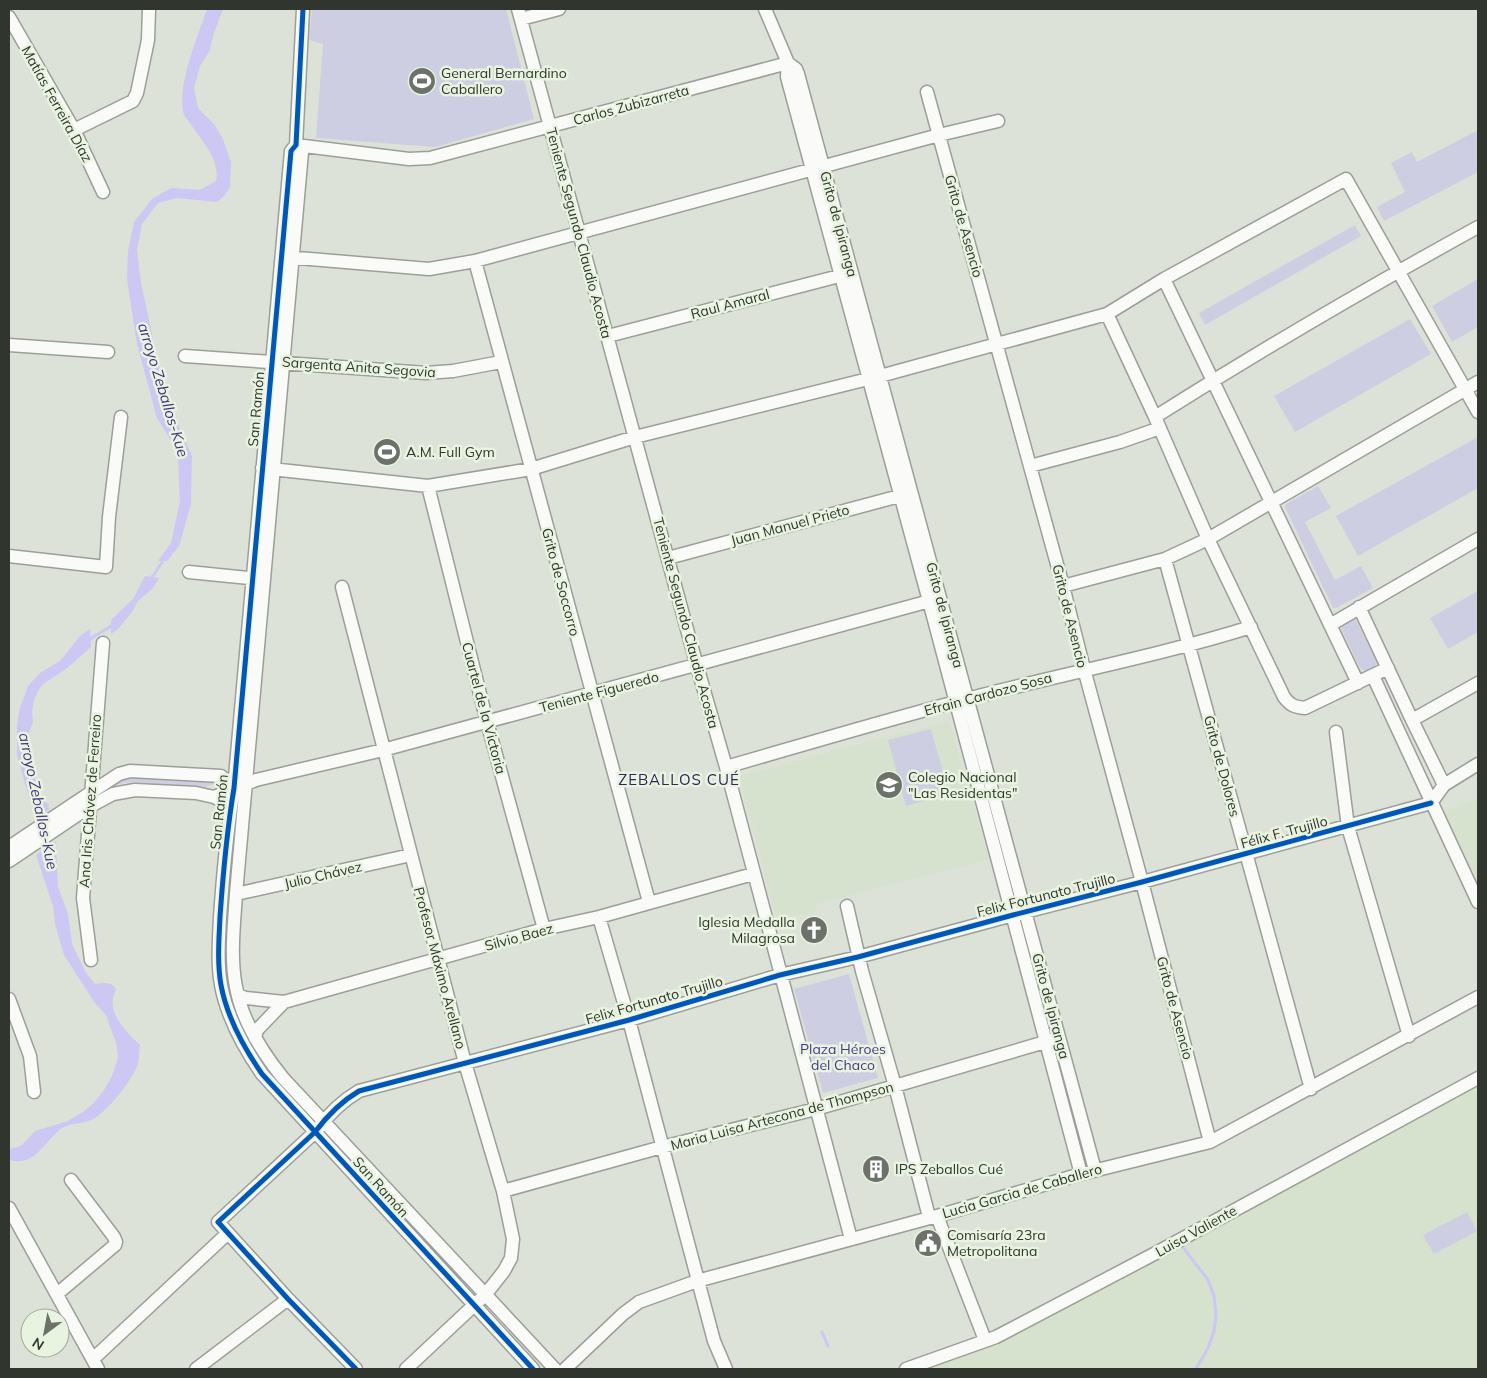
<svg xmlns="http://www.w3.org/2000/svg" width="1487" height="1378" viewBox="0 0 1487 1378" font-family="Mulish,sans-serif">
	<rect width="100%" height="100%" fill="#dce2d8"/>
	<path fill="#d6e1ce" d="M 949,721 L 989,859 L 816,904 L 816,912 L 777,921 L 739,776 Z
		M 1478,798 L 1478,908 L 1434,816 Z
		M 1478,1084 L 1478,1369 L 916,1369 L 1000,1339 Z"/>
	<path fill="#cecee2" d="M 312,9 L 506,9 L 534,119 L 435,147 L 316,138 L 323,44 L 309,40 Z
		M 1478,130 L 1478,172 L 1384,221 L 1377,207 L 1405,192 L 1391,163 L 1412,152 L 1417,162 Z
		M 1355,225 L 1361,236 L 1205,325 L 1199,313 Z
		M 1478,279 L 1478,327 L 1452,342 L 1432,306 Z
		M 1410,319 L 1431,354 L 1295,432 L 1274,396 Z
		M 1478,437 L 1478,488 L 1358,556 L 1336,516 Z
		M 1318,486 L 1331,508 L 1305,522 L 1335,580 L 1361,566 L 1373,588 L 1336,608 L 1333,608 L 1285,507 L 1286,504 Z
		M 1478,591 L 1478,632 L 1448,649 L 1430,618 Z
		M 1355,618 L 1377,663 L 1375,666 L 1365,671 L 1360,668 L 1341,628 L 1343,625 Z
		M 931,729 L 949,794 L 906,806 L 888,740 Z
		M 124,776 L 219,781 L 219,782 L 202,788 L 134,782 L 124,783 L 112,786 L 101,792 Z
		M 237,814 L 225,945 L 227,976 L 231,994 L 236,1012 L 253,1048 L 267,1069 L 312,1119 C 290,1098 268,1076 252,1050 C 207,981 228,892 235,815 Z
		M 849,974 L 878,1078 L 823,1093 L 794,989 Z
		M 1467,1212 L 1477,1231 L 1434,1254 L 1423,1235 Z"/>
	<path fill="#ccc7f3" d="M 207,9 L 223,9 L 213,36 L 210,50 L 200,66 L 194,88 L 198,108 L 214,124 L 222,137 L 231,162 L 230,187 L 224,196 L 217,202 L 177,198 L 158,203 L 142,224 L 137,250 L 141,283 L 157,357 L 170,407 L 192,456 L 191,504 L 179,546 L 167,561 L 158,561 L 171,543 L 180,501 L 178,458 L 175,447 L 157,418 L 137,344 L 127,279 L 128,251 L 134,222 L 152,199 L 171,188 L 200,190 L 216,181 C 221,160 201,140 190,123 C 187,119 183,115 183,110 C 178,83 198,36 207,9 Z
		M 145,576 L 159,578 L 153,588 L 138,601 L 132,612 L 118,629 L 111,634 L 111,620 L 133,599 Z
		M 90,629 L 91,647 L 66,669 L 43,684 L 38,691 L 34,700 L 32,711 L 33,722 L 28,735 L 29,749 L 35,773 L 36,788 L 48,805 L 49,809 L 38,819 L 30,801 L 17,755 L 17,727 L 19,711 L 28,686 L 40,673 L 60,661 L 81,635 Z
		M 56,841 L 58,887 L 68,914 L 72,944 L 86,973 L 95,984 C 103,983 113,981 116,990 C 104,1010 126,1032 140,1045 C 139,1051 139,1059 138,1064 C 132,1080 107,1113 91,1120 C 82,1124 70,1123 62,1128 C 43,1142 36,1167 9,1160 L 9,1149 L 21,1146 L 35,1131 L 68,1121 L 83,1112 L 94,1103 L 104,1090 L 112,1076 L 118,1058 L 117,1046 L 106,1015 L 95,1003 L 64,955 L 55,924 L 53,906 L 36,855 Z"/>
	<g fill="none" stroke-linecap="round" stroke-linejoin="round">
		<path stroke="#ccc7f3" stroke-width="3" d="M 150,580 L 165,558
			M 88,640 L 113,625
			M 1182,1246 L 1208,1280 L 1214,1296 L 1216,1316 L 1214,1331 L 1208,1348 L 1196,1369
			M 822,1332 L 828,1346"/>
		<g stroke="#9b9f98" stroke-width="15">
			<path id="minor" d="M 303,9 L 296,145 L 291,151 L 234,788 C 227,830 223,874 220,917 C 219,939 217,963 221,985 C 227,1018 244,1048 262,1074 L 533,1369
				M 518,9 L 697,666 L 726,767 L 851,1239
				M 765,9 L 788,63 L 796,69 L 798,74 L 1095,1170
				M 9,17 L 74,130 L 103,192
				M 521,19 L 559,9
				M 788,63 L 787,77 L 929,601 L 1081,1174
				M 927,92 L 1063,586 L 1084,669 L 1142,882 L 1210,1142
				M 74,130 L 133,101 L 137,93 L 148,40 L 149,9
				M 296,145 L 302,152 L 236,894 C 234,925 230,957 236,987 C 242,1021 262,1052 283,1078 L 555,1369
				M 296,145 L 409,159 L 430,158 L 788,63
				M 286,257 L 429,269 L 475,261 L 939,135 L 998,121
				M 475,261 L 649,902
				M 1164,279 L 1358,683
				M 1107,314 L 1155,417 L 1208,539 L 1284,697 C 1290,705 1294,707 1305,708 L 1388,668
				M 608,336 L 847,274
				M 9,345 L 108,352
				M 185,356 L 426,373 L 453,371 L 501,362
				M 1155,417 C 1261,350 1369,287 1478,227
				M 1030,466 L 1120,442 L 1160,428
				M 262,468 L 428,486 L 531,469 L 635,437 L 880,376 L 1107,314 L 1164,279 L 1346,179 L 1478,412
				M 428,486 L 487,722 L 544,929
				M 9,556 L 106,567 L 109,517 L 121,417
				M 668,558 L 907,494
				M 1165,559 L 1311,1089
				M 189,572 L 259,579
				M 1063,586 L 1165,559 L 1208,539 L 1478,382
				M 342,587 L 465,1063 L 503,1191 L 513,1239 L 511,1258 L 504,1271 L 485,1295 L 406,1369
				M 1359,607 L 1412,720 L 1444,785
				M 1330,625 L 1478,539
				M 1373,676 L 1478,902
				M 1412,720 L 1478,683
				M 1336,732 L 1348,827 L 1409,1036
				M 726,767 C 806,744 886,720 967,699 C 1062,674 1158,656 1251,627
				M 214,797 L 256,780 L 383,750 L 937,599
				M 1431,803 L 1444,785 L 1478,764
				M 9,847 L 90,793 L 119,774 L 130,771 L 221,776 L 237,792
				M 9,861 L 89,807 L 113,794 L 135,790 L 196,793 L 214,797 L 220,800
				M 236,894 L 411,855
				M 847,906 L 862,971 L 895,1086 L 929,1217
				M 599,917 L 629,1020 L 714,1341 L 726,1369
				M 91,960 L 83,898 L 103,643
				M 238,995 L 246,998 L 284,1002 L 544,929 L 599,917 L 753,874
				M 9,999 L 30,1056 L 34,1092
				M 255,1038 L 257,1030 L 284,1002
				M 503,1191 L 662,1147 L 816,1109 L 1052,1040
				M 9,1208 L 98,1369
				M 937,1216 L 985,1340
				M 57,1294 L 115,1245 L 116,1242 L 114,1237 L 71,1180
				M 93,1359 L 228,1233
				M 196,1369 L 288,1299
				M 356,1369 L 288,1299 L 218,1222 L 315,1132 C 327,1116 342,1101 359,1091 L 629,1020 L 780,975 L 858,957 L 1013,915 L 1142,882 L 1431,803
				M 565,1369 L 623,1314 L 639,1302 L 697,1281 L 937,1216 L 1081,1174 L 1210,1142 L 1478,997
				M 906,1369 L 996,1337 L 1154,1254 L 1478,1078"/>
		</g>
		<use href="#minor" stroke="#fafbf9" stroke-width="12"/>
		<g stroke="#e8f4e0" stroke-width="8">
			<path id="cycleway" d="M 303,9 L 296,145 L 291,151 L 234,788 C 227,830 223,874 220,917 C 219,939 217,963 221,985 C 227,1018 244,1048 262,1074 L 533,1369
				M 356,1369 L 288,1299 L 218,1222 L 315,1132 C 327,1116 342,1101 359,1091 L 629,1020 L 780,975 L 858,957 L 1013,915 L 1142,882 L 1431,803"/>
		</g>
		<use href="#cycleway" stroke="#0057b8" stroke-width="5"/>
	</g>
	<defs>
		<g id="stadium-disc" transform="scale(1.4375)"><circle r="9.5" fill="#6c7269" stroke="#e8f4e0"/><path d="M0-5a6.5 5 0 1 0 0 10a6.5 5 0 1 0 0-10ZM-3.5-1.8h7v3.6h-7Z" fill="#fff"/></g>
		<g id="school-disc" transform="scale(1.4375)"><circle r="9.5" fill="#6c7269" stroke="#e8f4e0"/><path d="M0-5L7-2L0 1L-7-2ZM-4 1L0 2.5L4 1V4Q0 6-4 4Z" fill="#fff"/></g>
		<g id="church-disc" transform="scale(1.4375)"><circle r="9.5" fill="#6c7269" stroke="#e8f4e0"/><path d="M-1.2-6h2.4v3.5h3.3v2.4h-3.3V6h-2.4V-.1h-3.3v-2.4h3.3Z" fill="#fff"/></g>
		<g id="building-disc" transform="scale(1.4375)"><circle r="9.5" fill="#6c7269" stroke="#e8f4e0"/><path d="M-4-6H4V6H1V3H-1V6H-4ZM-2.5-4.3h1.7v1.8h-1.7ZM.8-4.3h1.7v1.8H.8ZM-2.5-1h1.7V.8h-1.7ZM.8-1h1.7V.8H.8Z" fill="#fff"/></g>
		<g id="civic-disc" transform="scale(1.4375)"><circle r="9.5" fill="#6c7269" stroke="#e8f4e0"/><path d="M-.6-6.5H3V-4.5H.6V-3L4-1V1h2V6H-6V1h2V-1L-.6-3ZM-1.2 2.5V6h2.4V2.5Z" fill="#fff"/></g>
	</defs>
	<g fill-rule="evenodd">
		<use href="#stadium-disc" x="422" y="81"/>
		<use href="#stadium-disc" x="387" y="452"/>
		<use href="#school-disc" x="889" y="785"/>
		<use href="#church-disc" x="814" y="930"/>
		<use href="#building-disc" x="876" y="1169"/>
		<use href="#civic-disc" x="928" y="1243"/>
	</g>
	<g text-anchor="middle" stroke-width="5" stroke-linejoin="round" paint-order="stroke">
		<g font-size="14" fill="#30352d" stroke="#e8f4e0" text-anchor="start">
			<text x="441" y="78">General Bernardino<tspan x="441" dy="16">Caballero</tspan></text>
			<text x="406" y="457">A.M. Full Gym</text>
			<text x="908" y="782">Colegio Nacional<tspan x="908" dy="16">"Las Residentas"</tspan></text>
			<text x="795" y="927" text-anchor="end">Iglesia Medalla<tspan x="795" dy="16">Milagrosa</tspan></text>
			<text x="895" y="1174">IPS Zeballos Cué</text>
			<text x="947" y="1240">Comisaría 23ra<tspan x="947" dy="16">Metropolitana</tspan></text>
		</g>
		<g font-size="14" fill="#30352d" stroke="#e8f4e0">
			<text transform="translate(57 104) rotate(61)" y="5">Matías Ferreira Díaz</text>
			<text transform="translate(631 105) rotate(-15)" y="5">Carlos Zubizarreta</text>
			<text transform="translate(839 224) rotate(75)" y="5">Grito de Ipiranga</text>
			<text transform="translate(964 226) rotate(74)" y="5">Grito de Asencio</text>
			<text transform="translate(579 233) rotate(75)" y="5">Teniente Segundo Claudio Acosta</text>
			<text transform="translate(730 304) rotate(-15)" y="5">Raul Amaral</text>
			<text transform="translate(359 367) rotate(4)" y="5">Sargenta Anita Segovia</text>
			<text transform="translate(256 409) rotate(-85)" y="5">San Ramón</text>
			<text transform="translate(790 525) rotate(-15)" y="5">Juan Manuel Prieto</text>
			<text transform="translate(561 582) rotate(75)" y="5">Grito de Soccorro</text>
			<text transform="translate(945 615) rotate(75)" y="5">Grito de Ipiranga</text>
			<text transform="translate(1070 616) rotate(76)" y="5">Grito de Asencio</text>
			<text transform="translate(686 623) rotate(75)" y="5">Teniente Segundo Claudio Acosta</text>
			<text transform="translate(599 692) rotate(-15)" y="5">Teniente Figueredo</text>
			<text transform="translate(988 694) rotate(-15)" y="5">Efrain Cardozo Sosa</text>
			<text transform="translate(484 708) rotate(75)" y="5">Cuartel de la Victoria</text>
			<text transform="translate(1222 766) rotate(75)" y="5">Grito de Dolores</text>
			<text transform="translate(90 801) rotate(-86)" y="5">Ana Iris Chávez de Ferreiro</text>
			<text transform="translate(219 812) rotate(-84)" y="5">San Ramón</text>
			<text transform="translate(1284 832) rotate(-15)" y="5">Félix F. Trujillo</text>
			<text transform="translate(323 875) rotate(-13)" y="5">Julio Chávez</text>
			<text transform="translate(1046 895) rotate(-14)" y="5">Felix Fortunato Trujillo</text>
			<text transform="translate(519 937) rotate(-15)" y="5">Silvio Baez</text>
			<text transform="translate(440 968) rotate(75)" y="5">Profesor Máximo Arellano</text>
			<text transform="translate(654 1000) rotate(-16)" y="5">Felix Fortunato Trujillo</text>
			<text transform="translate(1051 1006) rotate(75)" y="5">Grito de Ipiranga</text>
			<text transform="translate(1175 1008) rotate(75)" y="5">Grito de Asencio</text>
			<text transform="translate(782 1116) rotate(-15)" y="5">Maria Luisa Artecona de Thompson</text>
			<text transform="translate(381 1187) rotate(48)" y="5">San Ramón</text>
			<text transform="translate(1022 1191) rotate(-16)" y="5">Lucia Garcia de Caballero</text>
			<text transform="translate(1196 1231) rotate(-29)" y="5">Luisa Valiente</text>
		</g>
		<g font-size="14" fill="#493683" stroke="#e8f4e0">
			<text x="843" y="1054">Plaza Héroes<tspan x="843" dy="16">del Chaco</tspan></text>
		</g>
		<g font-size="15" font-style="italic" fill="#45327f" stroke="#e8f4e0">
			<text transform="translate(163 390) rotate(73)" y="5">arroyo Zeballos-Kue</text>
			<text transform="translate(38 801) rotate(78)" y="5">arroyo Zeballos-Kue</text>
		</g>
		<g font-size="15" letter-spacing="1" fill="#31235d" stroke="#e8f4e0">
			<text x="679" y="785">ZEBALLOS CUÉ</text>
		</g>
	</g>
	<rect width="1487" height="1378" fill="none" stroke="#30352d" stroke-width="20"/>
	<g transform="translate(45 1333) rotate(212)"><circle r="24" fill="#e8f4e0" stroke="#9ea898"/>
	<path d="M0-4L9 19L0 12L-9 19Z" fill="#6c7269"/>
	<text y="-8" font-size="14" font-weight="bold" text-anchor="middle" fill="#30352d">N</text>
	</g>
</svg>
